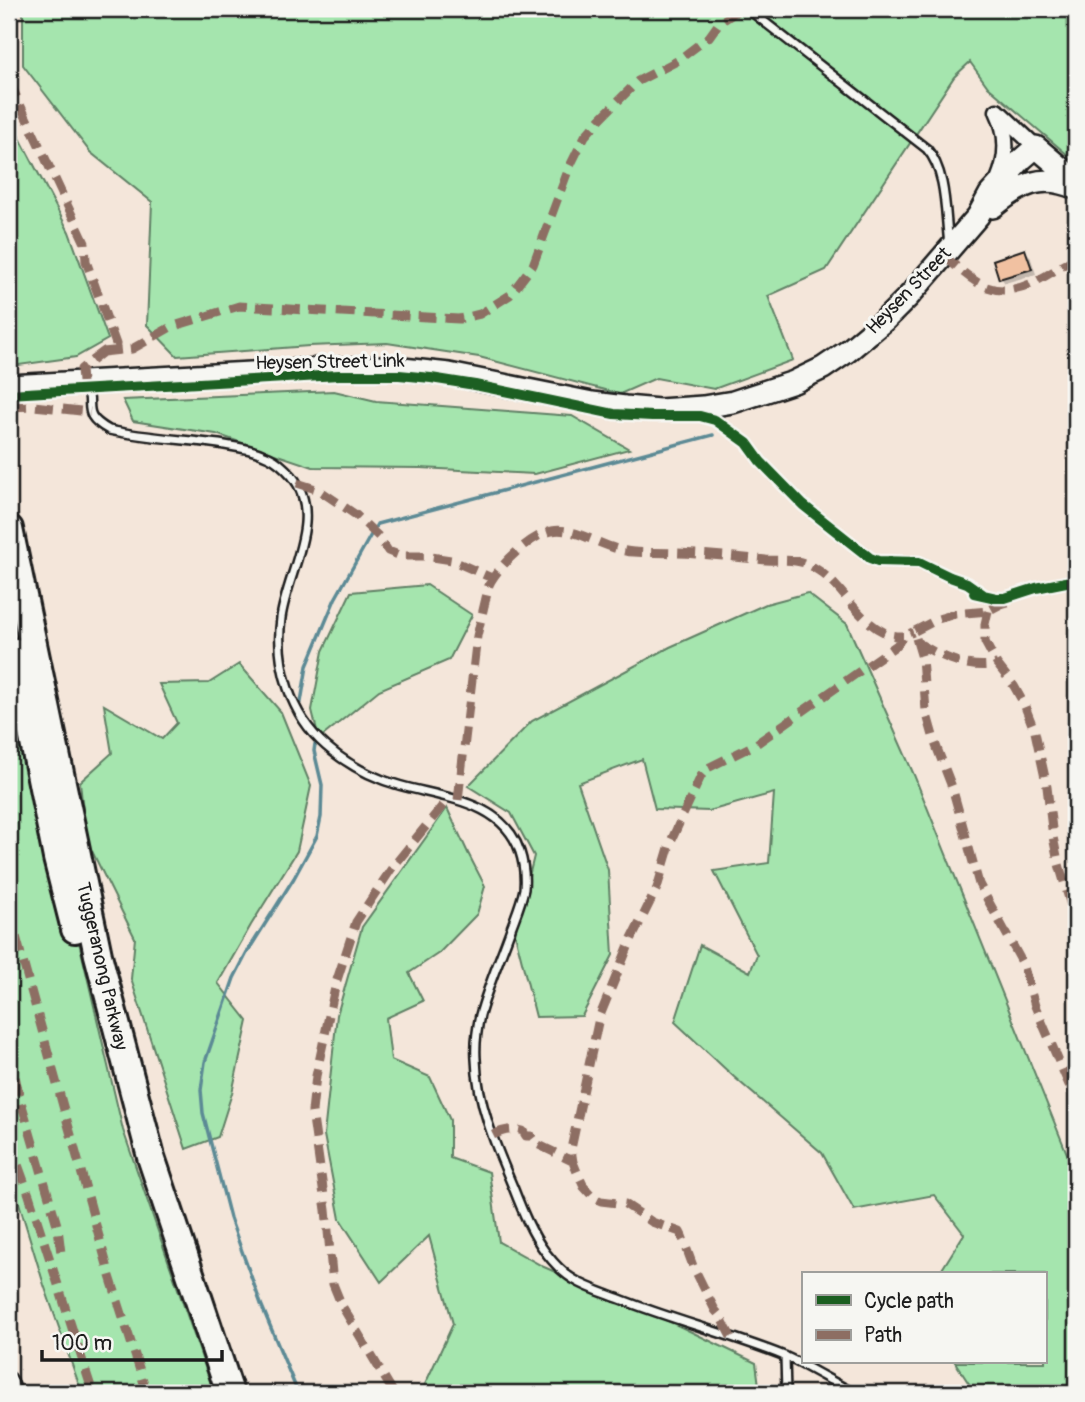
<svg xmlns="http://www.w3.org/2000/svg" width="1085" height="1402" viewBox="0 0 1085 1402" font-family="Pangolin,sans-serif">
	<rect width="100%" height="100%" fill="#f4e6da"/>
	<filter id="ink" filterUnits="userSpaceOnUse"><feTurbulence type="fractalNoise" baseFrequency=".0143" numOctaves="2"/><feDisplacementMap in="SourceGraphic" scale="14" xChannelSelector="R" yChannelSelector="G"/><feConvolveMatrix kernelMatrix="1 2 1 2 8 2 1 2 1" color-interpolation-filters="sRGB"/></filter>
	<g filter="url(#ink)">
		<path fill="#a5e5ae" stroke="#608065" stroke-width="2" d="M 23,9 L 1076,9 L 1076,162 L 988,87 L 970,62 L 954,77 L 826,270 L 768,296 L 793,360 L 714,389 L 656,378 L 620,394 L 479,357 L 387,343 L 309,346 L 177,356 L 147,325 L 152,202 L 90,152 L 23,65 Z
			M 9,117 L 69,232 L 108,339 L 76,357 L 12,366 L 9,349 Z
			M 334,391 L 376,401 L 572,416 L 629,449 L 535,474 L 421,468 L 313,467 L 216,434 L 133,421 L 123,400 Z
			M 427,585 L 472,615 L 449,660 L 379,690 L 319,739 L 312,710 L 323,651 L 351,592 Z
			M 807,593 L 847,624 L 914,775 L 1076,1176 L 1076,1393 L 975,1393 L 955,1362 L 1045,1362 L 1045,1274 L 939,1274 L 964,1234 L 934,1195 L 854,1210 L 822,1153 L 734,1077 L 675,1022 L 700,945 L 750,972 L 757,955 L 714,871 L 769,863 L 774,793 L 709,811 L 655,809 L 642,759 L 578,783 L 608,870 L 613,955 L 582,1016 L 536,1017 L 515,934 L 534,856 L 511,813 L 468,786 L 532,721 L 670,647 L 766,604 Z
			M 9,650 L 29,728 L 123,1130 L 214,1393 L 82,1393 L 44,1285 L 9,1170 Z
			M 239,664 L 281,712 L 311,786 L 297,851 L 251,925 L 218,983 L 248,1021 L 232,1093 L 218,1137 L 186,1149 L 131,979 L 135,938 L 86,839 L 80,782 L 112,753 L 104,705 L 162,739 L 177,723 L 159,684 L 209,683 Z
			M 447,808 L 468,853 L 485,886 L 477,914 L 439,953 L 409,973 L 423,1001 L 386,1018 L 391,1060 L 430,1077 L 450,1120 L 450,1158 L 489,1172 L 499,1242 L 544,1267 L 677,1325 L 756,1363 L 760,1393 L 421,1393 L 453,1324 L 429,1236 L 381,1282 L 340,1219 L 324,1135 L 337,1015 L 362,927 Z"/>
		<path fill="#0003" d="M 1025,251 L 1030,256 L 1036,274 L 1005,283 L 1001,278 Z"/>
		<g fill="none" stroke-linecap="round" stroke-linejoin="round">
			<path stroke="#5c8a95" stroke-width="3.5" d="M 301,702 L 307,666 L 335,599 L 377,524 L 713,435
				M 298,1393 L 261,1304 L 230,1218 L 203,1113 L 201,1090 L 205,1062 L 234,978 L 248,951 L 294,878 L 317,836 L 321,817 L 322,785 L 314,751 L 315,744"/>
		</g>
		<path fill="#f1c1a1" stroke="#1c1c1c" stroke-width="2" d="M 1025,249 L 1032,269 L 999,279 L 993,260 Z"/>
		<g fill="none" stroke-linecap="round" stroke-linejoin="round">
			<g stroke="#1c1c1c" stroke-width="12">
				<path id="lane" d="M 748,9 L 927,149 C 947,172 945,214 949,244
					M 84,385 C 98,404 77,412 109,430 C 145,438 182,439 219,444 C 236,447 253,449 269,457 C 278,461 285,468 292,476 C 325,517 287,573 281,618 C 275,664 290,715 326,746 C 342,760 362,772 383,780 C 430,798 501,795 520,852 C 524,864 525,877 524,889 C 521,904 515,917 510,931 C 500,959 488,986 480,1015 C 477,1029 475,1045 476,1059 C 477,1103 496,1147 513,1187 C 522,1210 531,1233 546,1253 C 553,1262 563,1273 573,1279 C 587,1288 604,1293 620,1299 C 673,1320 729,1334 782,1355 C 806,1365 830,1381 854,1393
					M 785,1356 L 786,1393"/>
			</g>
			<g stroke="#1c1c1c" stroke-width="19">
				<path id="street" d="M 997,111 C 1008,134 1008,157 998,180
					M 1001,114 L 1036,147
					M 9,1380 L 14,1393"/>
			</g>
			<g stroke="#1c1c1c" stroke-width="26">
				<path id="secondary" d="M 993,207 C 1021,184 1042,173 1076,188
					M 9,386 L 324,369 L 384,367 L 449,374 L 592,403 L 625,407 L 659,410 L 703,407 L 733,402 L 794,382 L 823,368 L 848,351 L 885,320 L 909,296 L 978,216 L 990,194 L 1022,159 L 1036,147 L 1076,181"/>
			</g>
			<g stroke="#1c1c1c" stroke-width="32">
				<path id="highway" d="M 9,529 L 98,955 L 151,1157 L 230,1393
					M 16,652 L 57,858 L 75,929"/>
			</g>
			<use href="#lane" stroke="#f6f6f2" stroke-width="7"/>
			<use href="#street" stroke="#f6f6f2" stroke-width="14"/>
			<use href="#secondary" stroke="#f6f6f2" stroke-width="21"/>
			<use href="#highway" stroke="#f6f6f2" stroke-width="26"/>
			<path stroke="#8d6e63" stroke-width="9" stroke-dasharray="18 9" stroke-linecap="butt" d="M 9,81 L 85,243 L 86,261 L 116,344 L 103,352 L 81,369 L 82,382
				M 943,255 C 955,265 968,278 982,285 C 1015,301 1046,275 1073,259
				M 103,352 L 132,349 L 171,327 L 239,306 L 459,319 L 480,314 L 510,295 L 533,265 L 569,168 L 585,136 L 600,119 L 638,81 L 677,61 L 709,37 L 719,23 L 740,9
				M 9,407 L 34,406 L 90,412
				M 297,483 L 319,490 L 356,515 L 379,537 L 388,551 L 401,556 L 426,556 L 451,560 L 492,578
				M 1008,602 L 1001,604 L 988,611 L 955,614 L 938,619 L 913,632 L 916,638 L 922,658 L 926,711 L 935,743 L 952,787 L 979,884 L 1023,964 L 1035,1006 L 1076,1101
				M 988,611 L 985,624 L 985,642 L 997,664 L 1014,686 L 1024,704 L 1035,732 L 1047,787 L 1053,837 L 1058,861 L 1076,923
				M 918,643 C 942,657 968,670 997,664
				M 458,800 L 477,636 L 489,585 C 498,566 532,534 552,531 C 576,526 606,551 634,552 C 648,553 662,552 676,553 C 706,554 736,557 766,560 C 783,561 798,558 813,567 C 842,583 856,621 888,634 C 892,636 899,636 903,636
				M 9,911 L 110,1276 L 147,1393
				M 9,1051 L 21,1102 L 58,1228 L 61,1253
				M 493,1135 C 503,1130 512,1128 523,1131 L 526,1136 L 531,1136 L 537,1144 L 572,1161
				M 9,1140 L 29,1195 L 93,1393
				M 731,1337 L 720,1316 L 715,1310 L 693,1266 L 682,1236 L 680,1232 L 652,1222 L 625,1204 L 601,1201 L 593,1197 L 584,1187 L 577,1172 L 573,1162 L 571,1149 L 599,1018 L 631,940 L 657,888 L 671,841 L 701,776 L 708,768 L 756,744 L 897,645 L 903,636 L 913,632
				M 393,1393 L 392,1390 L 342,1306 L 333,1284 L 326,1210 L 312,1111 L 316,1076 L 336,983 L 356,922 L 392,868 L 448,799"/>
			<g stroke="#f6f6f2" stroke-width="15">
				<path id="cycleway" d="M 9,394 L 339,375 L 399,375 L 431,378 L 475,385 L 614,414 L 652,416 L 700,416 L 715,420 L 747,443 L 760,461 L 803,505 L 870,558 L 878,561 L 919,562 L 950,577 L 967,583 L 984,595
					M 974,593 L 996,598 L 1005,598 L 1036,588 L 1076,580"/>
			</g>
			<use href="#cycleway" stroke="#1b5e20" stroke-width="10"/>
		</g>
	</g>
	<g text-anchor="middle" stroke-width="6" stroke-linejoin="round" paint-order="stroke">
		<g font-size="19" fill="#1c1c1c" stroke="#f6f6f2">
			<text transform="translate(908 290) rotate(-46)" y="7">Heysen Street</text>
			<text transform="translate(330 361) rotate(-1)" y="7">Heysen Street Link</text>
			<text transform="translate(103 966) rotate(77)" y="7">Tuggeranong Parkway</text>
		</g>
	</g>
	<rect width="1085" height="1402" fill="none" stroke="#f6f6f2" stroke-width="35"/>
	<rect x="18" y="18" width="1050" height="1367" fill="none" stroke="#1c1c1c" stroke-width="2.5" filter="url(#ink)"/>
	<rect x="802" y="1272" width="245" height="91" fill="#f6f6f2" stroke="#9f9f9c" stroke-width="2"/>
	<rect x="816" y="1295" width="35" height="10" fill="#1b5e20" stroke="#9f9f9c" stroke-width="2"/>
	<text x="864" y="1308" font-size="21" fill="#1c1c1c">Cycle path</text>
	<rect x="816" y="1330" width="35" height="10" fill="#8d6e63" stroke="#9f9f9c" stroke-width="2"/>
	<text x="864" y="1342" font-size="21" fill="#1c1c1c">Path</text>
	<path d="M42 1350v10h180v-10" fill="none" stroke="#1c1c1c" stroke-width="3.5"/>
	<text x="52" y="1350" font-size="21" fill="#1c1c1c" stroke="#f6f6f2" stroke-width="5" paint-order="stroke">100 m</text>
</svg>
